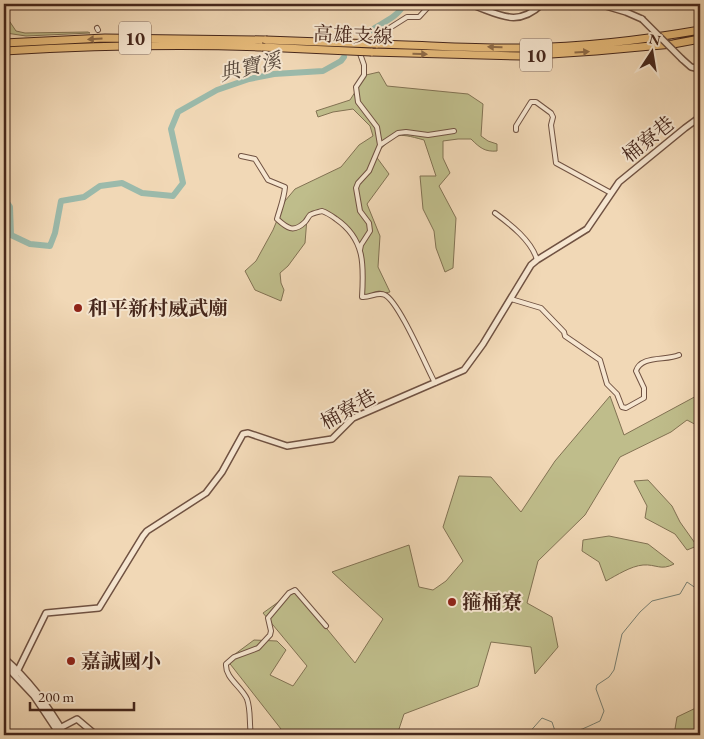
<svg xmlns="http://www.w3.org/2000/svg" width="704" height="739" viewBox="0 0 704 739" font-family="'EB Garamond','Noto Serif TC',serif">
	<rect width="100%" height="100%" fill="#f1d8b6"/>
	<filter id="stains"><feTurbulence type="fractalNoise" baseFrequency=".004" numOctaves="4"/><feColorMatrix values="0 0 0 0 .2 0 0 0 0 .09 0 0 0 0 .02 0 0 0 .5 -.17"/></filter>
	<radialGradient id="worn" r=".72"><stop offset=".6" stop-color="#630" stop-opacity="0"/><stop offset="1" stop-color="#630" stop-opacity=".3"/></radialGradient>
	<path fill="#bfbd8b" stroke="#827253" d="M 4,13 L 16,31 L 25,33 L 88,32 L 90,33 L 26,36 L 6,33 L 4,32 Z
		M 379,72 L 387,86 L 468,94 L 483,104 L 481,136 L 488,141 L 497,144 L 497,151 C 485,152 480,148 471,139 L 458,139 L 443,141 L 443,158 L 450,173 L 439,186 L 456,218 L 453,268 L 445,272 L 436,248 L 434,231 L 423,209 L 420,176 L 436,176 L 424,140 C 395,132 396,133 375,155 L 389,174 L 367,204 L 380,236 L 378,267 L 390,292 L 366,297 C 358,283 363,281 362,267 C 360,245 357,229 336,217 C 325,211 318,212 307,218 L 305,243 L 288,266 L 280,273 L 281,283 L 284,290 L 281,301 L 255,290 L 245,271 L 256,261 L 273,230 L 285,201 L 295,189 L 341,167 L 359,145 L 373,136 L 370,126 L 353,109 L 333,112 L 318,117 L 316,111 L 350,100 L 366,75 Z
		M 700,394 L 700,427 L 687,420 L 671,432 L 620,457 L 585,515 L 538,561 L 527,603 L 552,617 L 558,647 L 535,674 L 531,647 L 491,642 L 478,686 L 404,714 L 397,735 L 281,735 L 281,729 L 227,660 L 254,640 L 277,641 L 286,650 L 270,675 L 293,686 L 307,666 L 263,613 L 295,590 L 355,663 L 383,619 L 332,572 L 409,545 L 419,587 L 433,590 L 446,581 L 463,561 L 443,527 L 459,476 L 491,477 L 521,512 L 555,461 L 610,396 L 624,435 Z
		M 648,480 L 672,506 L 680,522 L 697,546 L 687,550 L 675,534 L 645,518 L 647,506 L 634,481 Z
		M 609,536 L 648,544 L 674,564 C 661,571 656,564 643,565 C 631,566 617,575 606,581 L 599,562 L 582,551 L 583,540 Z
		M 700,706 L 700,735 L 674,735 L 677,717 Z"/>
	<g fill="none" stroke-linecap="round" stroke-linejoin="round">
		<path stroke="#797f71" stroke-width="1" d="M 344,57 L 347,54
			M 527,735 L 542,718 L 552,722 L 555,731 C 574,735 582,729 600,721 L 604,711 L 596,689 L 597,685 L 609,677 L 614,670 L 622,634 L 640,612 L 652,601 L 680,594 L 687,582 L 700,591"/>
		<path stroke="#9bbaab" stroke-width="6" d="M 363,37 C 375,24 396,21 404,4
			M 4,198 L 10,207 L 11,235 L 30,244 L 50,246 L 55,233 L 61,201 L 84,197 L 100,186 L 122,183 L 142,193 L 173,196 L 183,183 L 171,129 L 178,112 L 217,90 L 249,79 L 274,74 L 323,71 L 341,61 L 344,57"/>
		<g stroke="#705242" stroke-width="6">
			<path id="minor" d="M 97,28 L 98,30
				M 516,130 L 516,126 L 531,102 L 536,102 L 551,113 L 553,117 L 551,125 L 556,163 L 611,193
				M 380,145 L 398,133 L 406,132 L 428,135 L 454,131
				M 241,156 L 255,159 L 268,180 L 285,187 C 284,199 280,208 277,219 C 286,227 293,234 305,222 C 307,220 308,217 310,215 C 313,213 319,212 322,211 C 328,213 332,216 336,219 C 365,239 364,265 362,297 C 370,298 378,291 385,295 C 399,302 426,366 435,383
				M 495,213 C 510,224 532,241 537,260
				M 360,250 L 361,245 L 370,231 L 369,223 L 360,211 L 356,188 L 358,183 L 369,171 L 380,145 L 377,127 L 358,102 L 356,87 L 364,75 L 364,65 L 358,48 L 407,17 L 419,17 L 431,4
				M 511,299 L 541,308 L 564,332 L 565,336 L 600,360 L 607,384 L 617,394 L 622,407 L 626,408 L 644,398 L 644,388 L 636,371 C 641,355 666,361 679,355
				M 251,735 C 249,723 251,710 247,699 C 241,686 225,678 226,664 L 234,657 L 258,648 L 270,635 L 271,631 L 268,618 L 289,593 L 295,590 L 326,626"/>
		</g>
		<g stroke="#705242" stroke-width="8">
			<path id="tertiary" d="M 469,4 C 498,13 516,29 542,4
				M 599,4 L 626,12 L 642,19
				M 682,59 L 691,67 L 700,69
				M 4,658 C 29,680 48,705 65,735
				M 4,664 L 34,696 L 60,735
				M 16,674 L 46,613 L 99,608 L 143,536 L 147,531 L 206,493 L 222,472 L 243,434 L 248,433 L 287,446 L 332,439 L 353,418 L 464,370 L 483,344 L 531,265 L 537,260 L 587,229 L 619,182 L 685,128 L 700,117
				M 58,729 L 77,719 L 96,735"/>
		</g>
		<g stroke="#45261b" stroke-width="9">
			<path id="motorway" d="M 4,43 L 105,38 L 266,40
				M 376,44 C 425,45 475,49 525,48 C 583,47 643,40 700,30
				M 4,51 C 90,46 175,44 262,47
				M 371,52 L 521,56 L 596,51 L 673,44 L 700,39"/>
		</g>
		<use href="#minor" stroke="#f6e6d0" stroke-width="4"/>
		<use href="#tertiary" stroke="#f6e6d0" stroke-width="5"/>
		<use href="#motorway" stroke="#e8bc7b" stroke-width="7"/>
		<g stroke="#705242" stroke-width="8" stroke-linecap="butt">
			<path id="tertiary-bridge" d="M 642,19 L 682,59"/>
		</g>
		<g stroke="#45261b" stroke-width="9" stroke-linecap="butt">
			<path id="motorway-bridge" d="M 266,40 L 376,44
				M 262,47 L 371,52"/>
		</g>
		<use href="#tertiary-bridge" stroke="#f6e6d0" stroke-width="5"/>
		<use href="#motorway-bridge" stroke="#e8bc7b" stroke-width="7"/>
	</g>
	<defs><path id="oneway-solid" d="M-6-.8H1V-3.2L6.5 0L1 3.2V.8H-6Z" transform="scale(1.25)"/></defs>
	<g fill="#8e6a46">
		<use href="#oneway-solid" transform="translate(95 39) rotate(177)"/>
		<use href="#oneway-solid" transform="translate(495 47) rotate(-178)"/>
		<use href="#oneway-solid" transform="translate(582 52) rotate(-4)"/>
		<use href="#oneway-solid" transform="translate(420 54) rotate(1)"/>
	</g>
	<g fill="#8f2418" stroke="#f6e6d0" stroke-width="2">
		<circle cx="78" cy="308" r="5"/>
		<circle cx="452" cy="602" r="5"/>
		<circle cx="71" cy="661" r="5"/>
	</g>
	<g text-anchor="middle" stroke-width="4" stroke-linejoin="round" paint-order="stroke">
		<g fill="#f6e6d0" stroke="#7a6051" stroke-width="1">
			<rect x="119" y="21.5" width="32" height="33" rx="4"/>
			<rect x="520" y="38.5" width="32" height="33" rx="4"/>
		</g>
		<g font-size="19" font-weight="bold" fill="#45261b">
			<text x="135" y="45">10</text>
			<text x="536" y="62">10</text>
		</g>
		<g font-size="20" fill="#45261b" stroke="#f6e6d0">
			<text transform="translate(353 35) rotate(2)" y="7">高雄支線</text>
			<text transform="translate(648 139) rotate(-39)" y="7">桶寮巷</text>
			<text transform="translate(348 409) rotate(-29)" y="7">桶寮巷</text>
		</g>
		<g font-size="20" font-weight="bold" fill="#45261b" stroke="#f6e6d0" text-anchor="start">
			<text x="88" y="315">和平新村威武廟</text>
			<text x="462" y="609">箍桶寮</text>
			<text x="81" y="668">嘉誠國小</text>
		</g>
		<g font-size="21" font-style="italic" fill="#5a4b3f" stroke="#f6e6d0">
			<text transform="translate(250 67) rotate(-13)" y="7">典寶溪</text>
		</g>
	</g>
	<rect width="704" height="739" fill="none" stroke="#f1d8b6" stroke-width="20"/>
	<rect x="5" y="5" width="694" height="729" fill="none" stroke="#45261b" stroke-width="2.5"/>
	<rect x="10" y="10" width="684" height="719" fill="none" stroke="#45261b"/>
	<g transform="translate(652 52) rotate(12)" stroke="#f6e6d0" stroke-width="4" paint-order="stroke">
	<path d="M0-4L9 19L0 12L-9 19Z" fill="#45261b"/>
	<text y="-8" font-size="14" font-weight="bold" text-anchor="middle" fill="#45261b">N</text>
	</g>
	<path d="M30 702v8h104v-8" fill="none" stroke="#45261b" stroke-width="2.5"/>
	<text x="38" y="702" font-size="15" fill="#45261b" stroke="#f6e6d0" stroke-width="4" paint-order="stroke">200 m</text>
	<rect width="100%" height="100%" filter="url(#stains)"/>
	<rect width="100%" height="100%" fill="url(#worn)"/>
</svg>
